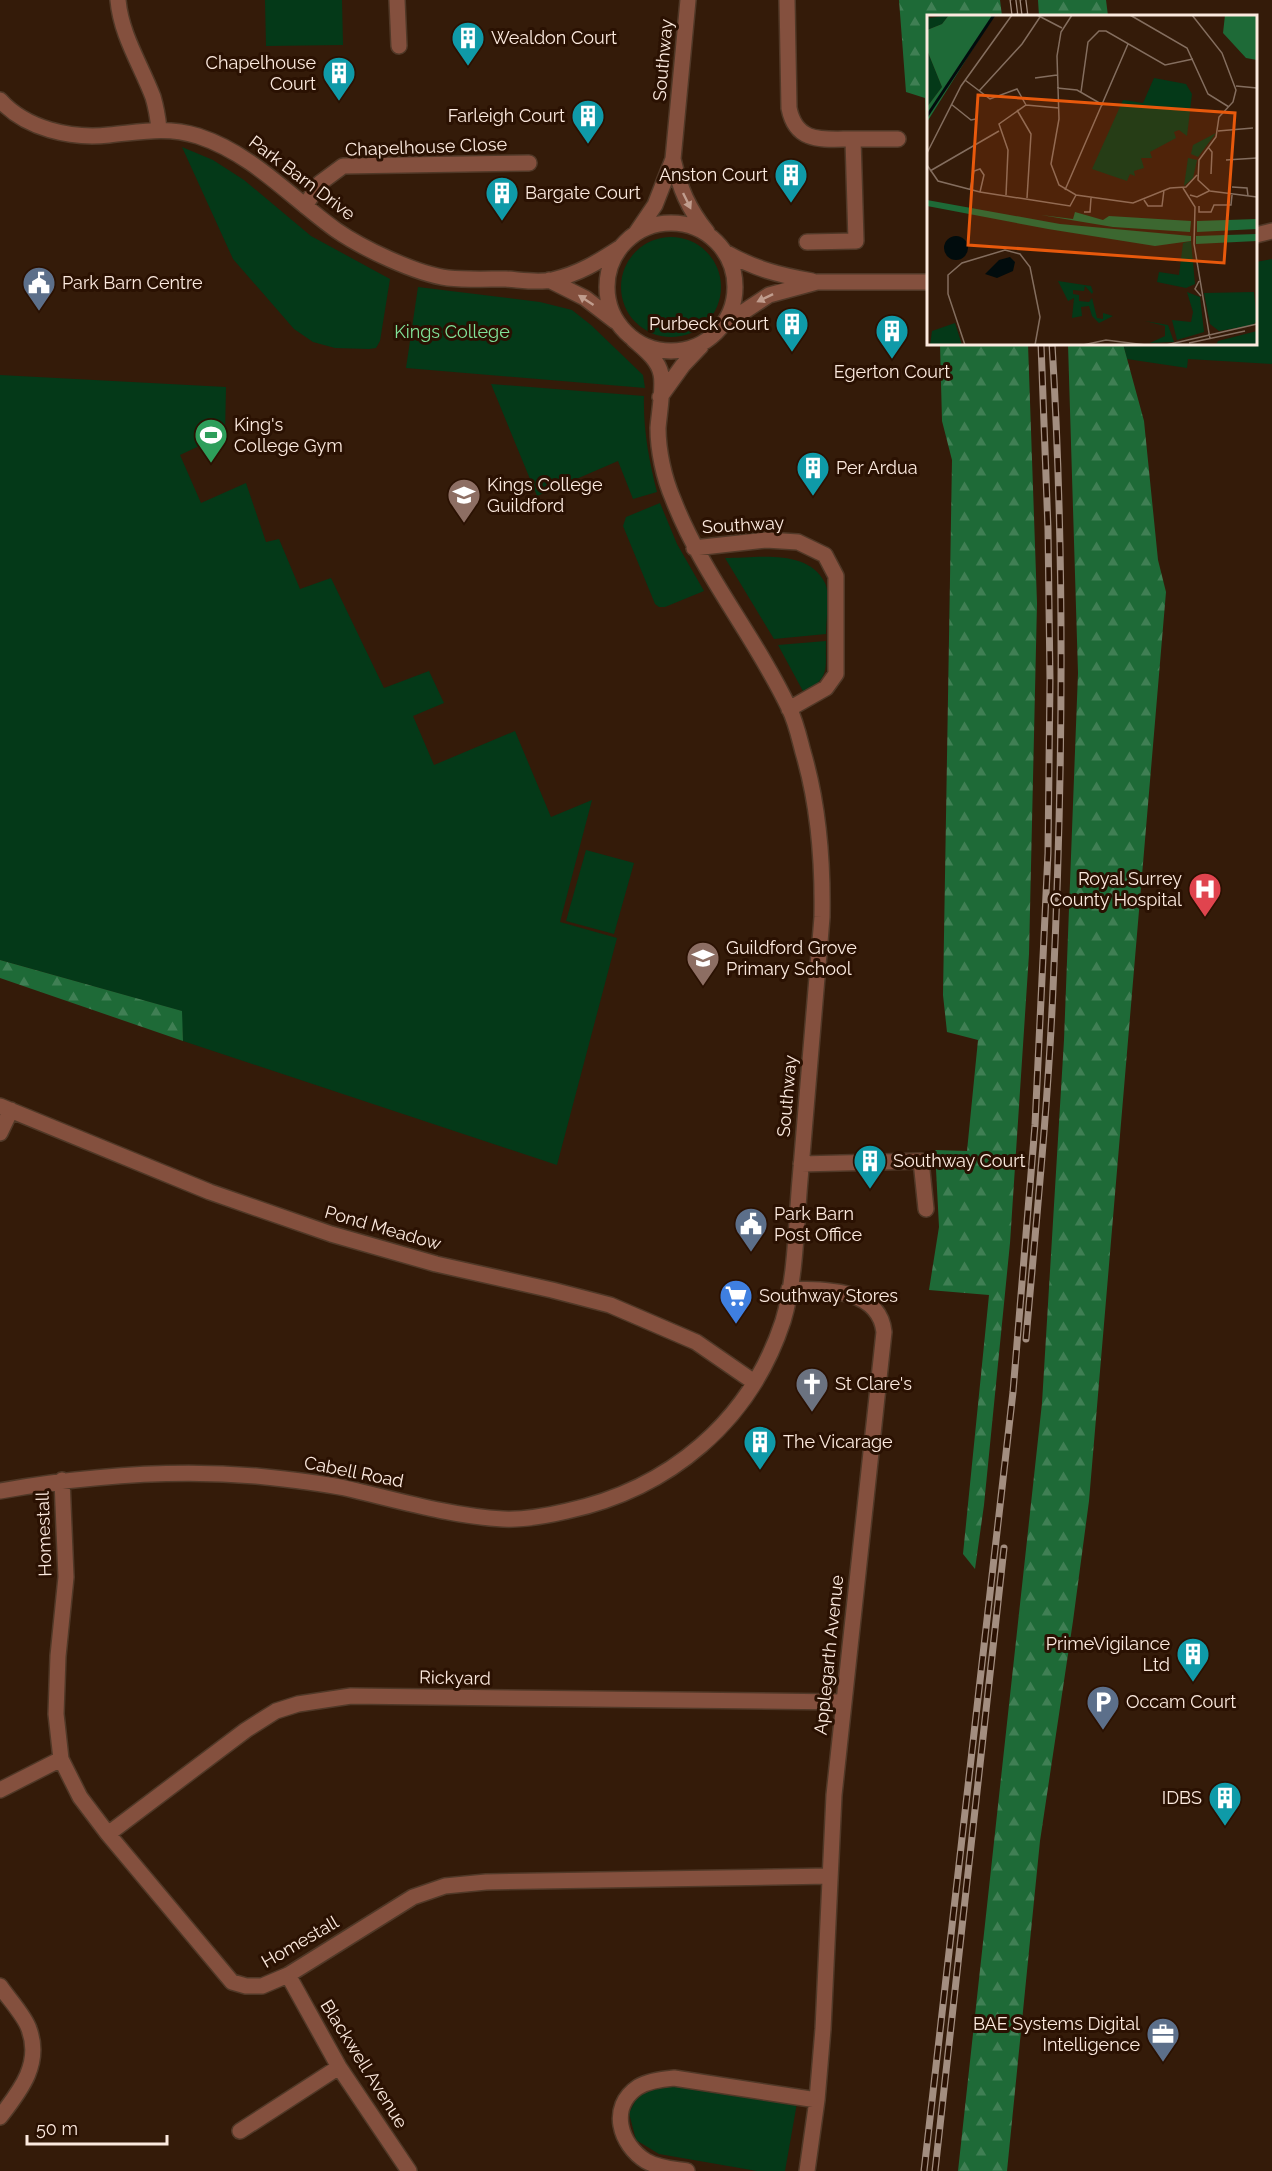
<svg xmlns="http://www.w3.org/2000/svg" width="1272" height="2171" viewBox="0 0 1272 2171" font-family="Raleway,sans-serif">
	<defs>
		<pattern id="forest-firs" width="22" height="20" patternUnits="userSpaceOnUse" patternTransform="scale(1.5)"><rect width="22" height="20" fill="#1e6a37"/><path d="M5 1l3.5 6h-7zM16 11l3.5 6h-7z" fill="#407f54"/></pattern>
	</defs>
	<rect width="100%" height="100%" fill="#341b09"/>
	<path fill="#043918" d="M 265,0 L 342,0 L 343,45 L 266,46 Z
		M 182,147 L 213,160 L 244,180 L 311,236 L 390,279 L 380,341 L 376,348 L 369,349 L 335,348 L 313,342 L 294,329 L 233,259 Z
		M621 287a50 50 0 1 1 100 0a50 50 0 1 1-100 0Z
		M 1272,259 L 1272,364 L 1188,359 L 1187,368 L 1127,359 L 1123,344 L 1256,344 L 1256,262 Z
		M 418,287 L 540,302 L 572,310 L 591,325 L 643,375 L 645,388 L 406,368 Z
		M 0,375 L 226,387 L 225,434 L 180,455 L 201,503 L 246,483 L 266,542 L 279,539 L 300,589 L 331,578 L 384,688 L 429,671 L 444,703 L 413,716 L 434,765 L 515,731 L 551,817 L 592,800 L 560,922 L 617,938 L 557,1165 L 183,1041 L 181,1011 L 0,960 Z
		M 491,384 L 644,396 C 643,429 649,460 657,492 L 633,499 L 618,461 L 537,496 Z
		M 660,503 L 677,544 L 704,591 L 665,607 L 659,607 L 655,604 L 623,526 L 626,517 Z
		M 725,558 C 756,558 808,548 825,583 C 830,592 826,622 826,634 L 774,639 Z
		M 826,641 C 825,670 831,676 804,693 L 778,645 Z
		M 586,850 L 634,863 L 614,934 L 566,921 Z
		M 669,2084 L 797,2103 L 785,2171 L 757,2171 L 659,2154 L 636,2140 L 629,2113 L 640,2092 Z"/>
	<path fill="url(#forest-firs)" d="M 899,0 L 1000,0 L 1002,16 L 928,16 L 928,164 L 925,98 L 906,92 Z
		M 1038,0 L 1106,0 L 1108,16 L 1039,16 Z
		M 940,344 L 1028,344 L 1037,603 L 1029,954 L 1010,1243 L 984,1505 L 975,1569 L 963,1554 L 989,1295 L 929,1290 L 939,1227 L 935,1150 L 967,1151 L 978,1040 L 947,1032 L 943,995 L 952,460 L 942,421 Z
		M 1068,344 L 1123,344 L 1144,421 L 1158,560 L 1166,592 L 1089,1501 L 1073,1621 L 1040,1841 L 1007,2171 L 958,2171 L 1042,1403 L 1064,1040 L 1078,673 Z
		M 0,960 L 182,1011 L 183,1041 L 0,978 Z"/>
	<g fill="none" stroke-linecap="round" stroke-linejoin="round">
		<g stroke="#503827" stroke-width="18">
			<path id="minor" d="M 118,0 C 121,35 141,65 153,97 C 156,107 158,119 159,129
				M 397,0 L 399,46
				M 787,0 L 789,108 C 796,144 823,139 853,139 L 856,241 L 807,242
				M 0,100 C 26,129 71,139 109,135 C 141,132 166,126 198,136 C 253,154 290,197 336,230 C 362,248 416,274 448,278 C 467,280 487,279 506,279 C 521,280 538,283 552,280 C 579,274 598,262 621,247
				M 853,139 L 898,139
				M 673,159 C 680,189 688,208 707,232
				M 305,206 L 320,183 L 343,166 L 529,163
				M607 287a64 64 0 1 1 128 0a64 64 0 1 1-128 0Z
				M 636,233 L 655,205 L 673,159 L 688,0
				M 1256,235 L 1272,231
				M 725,252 C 755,269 779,275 812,281
				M 549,280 L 585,298 L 615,321
				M 725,324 L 769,295 L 817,282 L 928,282
				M 660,397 L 683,365 L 701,346
				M 694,548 L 766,540 L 798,542 L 825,555 L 836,576 L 836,674 L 826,688 L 789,709
				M 0,1106 L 210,1192 L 331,1234 L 436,1264 L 552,1290 L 610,1305 L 696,1342 L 754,1382
				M 0,1133 L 11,1110
				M 801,1164 L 921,1161 L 926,1209
				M 789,1289 C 823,1290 879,1287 884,1332 L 834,1795 L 823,2029 L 817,2100 L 807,2171
				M 62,1480 L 66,1577 L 58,1656 L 56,1714 L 61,1759 L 80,1797 L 108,1834 L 232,1982 L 246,1986 L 262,1986 L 288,1975 L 413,1897 L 445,1886 L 486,1882 L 829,1876
				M 0,1491 C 85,1476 170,1469 256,1476 C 286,1479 316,1482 345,1488 C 397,1500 450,1516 503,1519 C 525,1520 546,1516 567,1511 C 669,1489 750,1422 783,1321 C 796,1278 796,1225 800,1180 C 807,1093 815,1005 822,917 C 823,861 819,806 803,752 C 799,737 796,722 789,708 C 755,636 702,574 673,499 C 664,478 658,451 658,428 C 659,414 664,386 661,374 C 658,359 644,349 633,339
				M 0,1790 L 61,1759
				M 108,1834 L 246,1730 L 276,1711 L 298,1704 L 351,1696 L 843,1702
				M 288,1975 L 339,2067 L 409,2171
				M 0,1986 C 8,1998 25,2016 29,2029 C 42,2064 20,2091 0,2117
				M 240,2131 L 339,2067
				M 687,2171 C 674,2169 658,2168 646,2161 C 620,2145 608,2107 638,2087 C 648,2081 662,2079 674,2078 L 817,2100"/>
		</g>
		<use href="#minor" stroke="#84503e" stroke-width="15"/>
		<g stroke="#a38e80" stroke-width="7">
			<path id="rail" d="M 1013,0 L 1015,16
				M 1023,0 L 1025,16
				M 1026,1339 C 1036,1223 1048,1106 1053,989 C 1063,776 1065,557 1052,344
				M 924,2171 L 1013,1392 L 1035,1125 L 1048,853 L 1050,680 L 1048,529 L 1041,344
				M 935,2171 L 1004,1548"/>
		</g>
		<use href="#rail" stroke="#2a1102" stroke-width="4.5" stroke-dasharray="14" stroke-linecap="butt"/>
	</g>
	<defs><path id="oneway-solid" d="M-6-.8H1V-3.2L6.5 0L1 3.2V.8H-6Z" transform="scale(1.5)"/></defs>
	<g fill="#c09d8e">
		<use href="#oneway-solid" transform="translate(687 201) rotate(64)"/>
		<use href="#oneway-solid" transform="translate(765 298) rotate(154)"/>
		<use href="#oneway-solid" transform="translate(586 300) rotate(-147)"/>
	</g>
	<defs>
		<g id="building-pin" transform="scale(1.725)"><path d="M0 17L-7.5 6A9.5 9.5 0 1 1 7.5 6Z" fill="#0f9aa8" stroke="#2a1102"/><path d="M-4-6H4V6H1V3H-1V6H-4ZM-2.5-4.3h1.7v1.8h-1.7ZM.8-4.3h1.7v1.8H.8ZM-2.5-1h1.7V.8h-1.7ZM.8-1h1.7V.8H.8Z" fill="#fff"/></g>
		<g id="civic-pin" transform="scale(1.725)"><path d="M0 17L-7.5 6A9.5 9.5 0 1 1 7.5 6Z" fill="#5c6f8a" stroke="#2a1102"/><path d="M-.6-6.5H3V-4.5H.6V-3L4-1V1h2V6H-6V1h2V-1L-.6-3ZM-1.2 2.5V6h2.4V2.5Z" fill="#fff"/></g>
		<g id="stadium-pin" transform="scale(1.725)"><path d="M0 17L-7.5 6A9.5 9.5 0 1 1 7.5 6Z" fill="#2e9e5b" stroke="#2a1102"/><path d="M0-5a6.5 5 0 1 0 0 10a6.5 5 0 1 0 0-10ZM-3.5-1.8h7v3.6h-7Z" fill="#fff"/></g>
		<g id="school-pin" transform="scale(1.725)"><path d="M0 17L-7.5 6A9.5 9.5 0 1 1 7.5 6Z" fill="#8d6e63" stroke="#2a1102"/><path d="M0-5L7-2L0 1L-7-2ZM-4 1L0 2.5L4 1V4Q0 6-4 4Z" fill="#fff"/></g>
		<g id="hospital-pin" transform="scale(1.725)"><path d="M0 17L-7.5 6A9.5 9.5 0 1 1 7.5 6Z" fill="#e0444e" stroke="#2a1102"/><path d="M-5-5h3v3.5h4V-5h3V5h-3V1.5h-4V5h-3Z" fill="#fff"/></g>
		<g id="supermarket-pin" transform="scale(1.725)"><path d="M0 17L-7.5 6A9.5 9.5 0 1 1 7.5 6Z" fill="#3f7fe0" stroke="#2a1102"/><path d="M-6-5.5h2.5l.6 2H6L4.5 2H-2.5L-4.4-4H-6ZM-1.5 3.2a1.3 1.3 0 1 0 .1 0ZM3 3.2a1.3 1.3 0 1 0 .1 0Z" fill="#fff"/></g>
		<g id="church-pin" transform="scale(1.725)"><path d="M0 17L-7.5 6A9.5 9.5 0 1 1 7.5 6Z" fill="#6b7280" stroke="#2a1102"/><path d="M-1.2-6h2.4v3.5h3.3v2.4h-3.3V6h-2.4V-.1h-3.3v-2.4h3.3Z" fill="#fff"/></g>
		<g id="parking-pin" transform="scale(1.725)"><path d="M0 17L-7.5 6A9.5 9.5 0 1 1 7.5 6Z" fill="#5c6f8a" stroke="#2a1102"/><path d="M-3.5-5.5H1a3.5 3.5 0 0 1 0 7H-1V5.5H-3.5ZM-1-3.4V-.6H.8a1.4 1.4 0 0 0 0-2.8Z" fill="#fff"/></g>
		<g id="office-pin" transform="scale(1.725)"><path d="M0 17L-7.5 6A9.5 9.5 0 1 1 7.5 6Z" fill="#5c6f8a" stroke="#2a1102"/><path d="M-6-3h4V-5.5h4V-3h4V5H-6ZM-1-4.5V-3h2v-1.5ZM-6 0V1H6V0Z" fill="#fff"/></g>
	</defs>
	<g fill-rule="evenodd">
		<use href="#building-pin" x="468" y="38"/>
		<use href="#building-pin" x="339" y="73"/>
		<use href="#building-pin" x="588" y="116"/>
		<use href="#building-pin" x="791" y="175"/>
		<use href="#building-pin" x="502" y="193"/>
		<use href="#civic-pin" x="39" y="283"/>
		<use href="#building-pin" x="792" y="324"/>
		<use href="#building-pin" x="892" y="331"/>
		<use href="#stadium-pin" x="211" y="435"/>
		<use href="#building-pin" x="813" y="468"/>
		<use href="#school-pin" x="464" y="495"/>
		<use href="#hospital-pin" x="1205" y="889"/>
		<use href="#school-pin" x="703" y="958"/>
		<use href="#building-pin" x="870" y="1161"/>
		<use href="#civic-pin" x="751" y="1224"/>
		<use href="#supermarket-pin" x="736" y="1296"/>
		<use href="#church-pin" x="812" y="1384"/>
		<use href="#building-pin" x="760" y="1442"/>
		<use href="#building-pin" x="1193" y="1654"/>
		<use href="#parking-pin" x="1103" y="1702"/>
		<use href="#building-pin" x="1225" y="1798"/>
		<use href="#office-pin" x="1163" y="2034"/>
	</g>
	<g text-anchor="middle" stroke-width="6" stroke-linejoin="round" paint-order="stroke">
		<g font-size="18" fill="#fceadf" stroke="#2a1102" text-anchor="start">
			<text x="491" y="44">Wealdon Court</text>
			<text x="316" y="69" text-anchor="end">Chapelhouse<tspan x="316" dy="21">Court</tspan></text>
			<text x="565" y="122" text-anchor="end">Farleigh Court</text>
			<text x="768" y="181" text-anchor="end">Anston Court</text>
			<text x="525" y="199">Bargate Court</text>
			<text x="62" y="289">Park Barn Centre</text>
			<text x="769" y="330" text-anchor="end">Purbeck Court</text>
			<text x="892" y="378" text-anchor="middle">Egerton Court</text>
			<text x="234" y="431">King's<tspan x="234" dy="21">College Gym</tspan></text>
			<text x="836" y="474">Per Ardua</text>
			<text x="487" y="491">Kings College<tspan x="487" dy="21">Guildford</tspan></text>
			<text x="1182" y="885" text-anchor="end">Royal Surrey<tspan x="1182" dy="21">County Hospital</tspan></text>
			<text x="726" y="954">Guildford Grove<tspan x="726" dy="21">Primary School</tspan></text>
			<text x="893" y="1167">Southway Court</text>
			<text x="774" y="1220">Park Barn<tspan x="774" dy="21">Post Office</tspan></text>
			<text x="759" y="1302">Southway Stores</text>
			<text x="835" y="1390">St Clare's</text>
			<text x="783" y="1448">The Vicarage</text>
			<text x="1170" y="1650" text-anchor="end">PrimeVigilance<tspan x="1170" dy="21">Ltd</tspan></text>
			<text x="1126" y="1708">Occam Court</text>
			<text x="1202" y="1804" text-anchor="end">IDBS</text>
			<text x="1140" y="2030" text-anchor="end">BAE Systems Digital<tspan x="1140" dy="21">Intelligence</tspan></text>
		</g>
		<g font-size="18" fill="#fceadf" stroke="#2a1102">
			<text transform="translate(663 60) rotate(-85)" y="6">Southway</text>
			<text transform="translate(426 147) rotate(-2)" y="6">Chapelhouse Close</text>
			<text transform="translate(302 178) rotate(37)" y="6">Park Barn Drive</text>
			<text transform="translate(743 525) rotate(-3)" y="6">Southway</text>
			<text transform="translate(787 1096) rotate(-85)" y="6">Southway</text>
			<text transform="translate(383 1228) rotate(16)" y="6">Pond Meadow</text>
			<text transform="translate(354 1472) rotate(11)" y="6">Cabell Road</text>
			<text transform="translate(44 1534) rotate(-92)" y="6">Homestall</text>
			<text transform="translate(829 1655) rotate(-84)" y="6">Applegarth Avenue</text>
			<text transform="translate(455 1678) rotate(1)" y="6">Rickyard</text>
			<text transform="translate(300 1942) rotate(-30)" y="6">Homestall</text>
			<text transform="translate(364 2064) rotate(58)" y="6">Blackwell Avenue</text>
		</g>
		<g font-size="18" fill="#81e399" stroke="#2a1102">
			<text x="452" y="338">Kings College</text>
		</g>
	</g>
	<g transform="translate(927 15)">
		<rect width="330" height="330" fill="#341b09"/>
		<path d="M 0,0 L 3,3 L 22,0 L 15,9 L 0,15 ZM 0,35 L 15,72 L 0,92 ZM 227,63 L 259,69 L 265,79 L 260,121 L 252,115 L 247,117 L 249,123 L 223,137 L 225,143 L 214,143 L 217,153 L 207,156 L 208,161 L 203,159 L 200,166 L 165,154 L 196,85 L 216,88 ZM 289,118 L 271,142 L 264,139 L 266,130 ZM 261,143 L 270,145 L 266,163 L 257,171 ZM 264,226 L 268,269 L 259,273 L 230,267 L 232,257 L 252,260 L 256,228 ZM 131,266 L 164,271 L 166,277 L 165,279 L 158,271 L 157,276 L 146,275 L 146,279 L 152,280 L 152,286 L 162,287 L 165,283 L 170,303 L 176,304 L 176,298 L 186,301 L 172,308 L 165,301 L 162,291 L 154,292 L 155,301 L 145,303 L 147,283 L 141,286 ZM 260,277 L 273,282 L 277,317 L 250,325 L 245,305 L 264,307 L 266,297 ZM 327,277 L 330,306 L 326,310 L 292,316 L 283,309 L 277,278 ZM 218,306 L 241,310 L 247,327 L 223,328 L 238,321 L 238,311 ZM 28,308 L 35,330 L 3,330 L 5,316 ZM 330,316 L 330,330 L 289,330 L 291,326 Z" fill="#043918"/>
		<path d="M 22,0 L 67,0 L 0,107 L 0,92 L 15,72 L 0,35 L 0,15 L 15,9 ZM 298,0 L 330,0 L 330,45 L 319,43 L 296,18 ZM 0,185 L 133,209 L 264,221 L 264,226 L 228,231 L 121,214 L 0,191 ZM 148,197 L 176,205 L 182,201 L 264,206 L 263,217 L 186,212 L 114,200 L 146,204 ZM 330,204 L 330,214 L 270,217 L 270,206 ZM 330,219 L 330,226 L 269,229 L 269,221 Z" fill="#1e6a37"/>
		<path d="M17 233a12 12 0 1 1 24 0a12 12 0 1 1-24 0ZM 83,242 L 88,247 L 86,256 L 70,263 L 58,259 L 72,245 Z" fill="#010c0d"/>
		<path fill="none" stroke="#010c0d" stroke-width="3" d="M 0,101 L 67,0"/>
		<path fill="none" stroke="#846e5f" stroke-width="1.5" d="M 110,0 L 135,13M 145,0 L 134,17 L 130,41 L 132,104 L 124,149 L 132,170 L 149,180 L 206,188 L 243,173 L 259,172 L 270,160M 203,0 L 260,33 L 281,79 L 302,92M 265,0 L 295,38 L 309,75 L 306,87 L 292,102 L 289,122 L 272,145 L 271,165 L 283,176 L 330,182M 108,63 L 130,60M 38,65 L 63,84 L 90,74 L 99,90M 309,71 L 330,73M 130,73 L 150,75 L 176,90M 52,76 L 95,29 L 113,2M 154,77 L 161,27 L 172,16 L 179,16 L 238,50 L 266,44M 24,89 L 44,105 L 49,104M 90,95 L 104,119 L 100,183M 291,116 L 326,113M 281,132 L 285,137 L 284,159M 0,138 L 34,71 L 85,0M 299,145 L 330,143M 0,150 L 11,166 L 53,177 L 143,191 L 149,180M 3,156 L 72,116M 305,172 L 320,173 L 321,181M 256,173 L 268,192 L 267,229 L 283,324M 43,175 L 47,156 L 53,154 L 57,160 L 53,177M 138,175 L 201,29M 79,180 L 81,135 L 72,109 L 99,90 L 132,93M 263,180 L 270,182 L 282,176M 217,185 L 221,191 L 235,191 L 237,175M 272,191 L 272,197 L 284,197 L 287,190 L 304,190 L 305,180M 157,197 L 163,197 L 164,183M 272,266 L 268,274 L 274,281M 262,328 L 318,316M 38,330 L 21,279 L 21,260 L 35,248 L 78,235 L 93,239 L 103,252 L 113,302 L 108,330M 156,330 L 179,325 L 219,330M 239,330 L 330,309"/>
		<path fill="#e8590c" fill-opacity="0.15" stroke="#e8590c" stroke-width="3" d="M 51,80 L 308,98 L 297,248 L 41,230 Z"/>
		<rect width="330" height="330" fill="none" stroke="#fceadf" stroke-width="3"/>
	</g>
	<path d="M27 2135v9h140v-9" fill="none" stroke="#fceadf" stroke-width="3"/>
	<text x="36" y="2135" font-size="18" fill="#fceadf" stroke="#2a1102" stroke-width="4.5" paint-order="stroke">50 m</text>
</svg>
